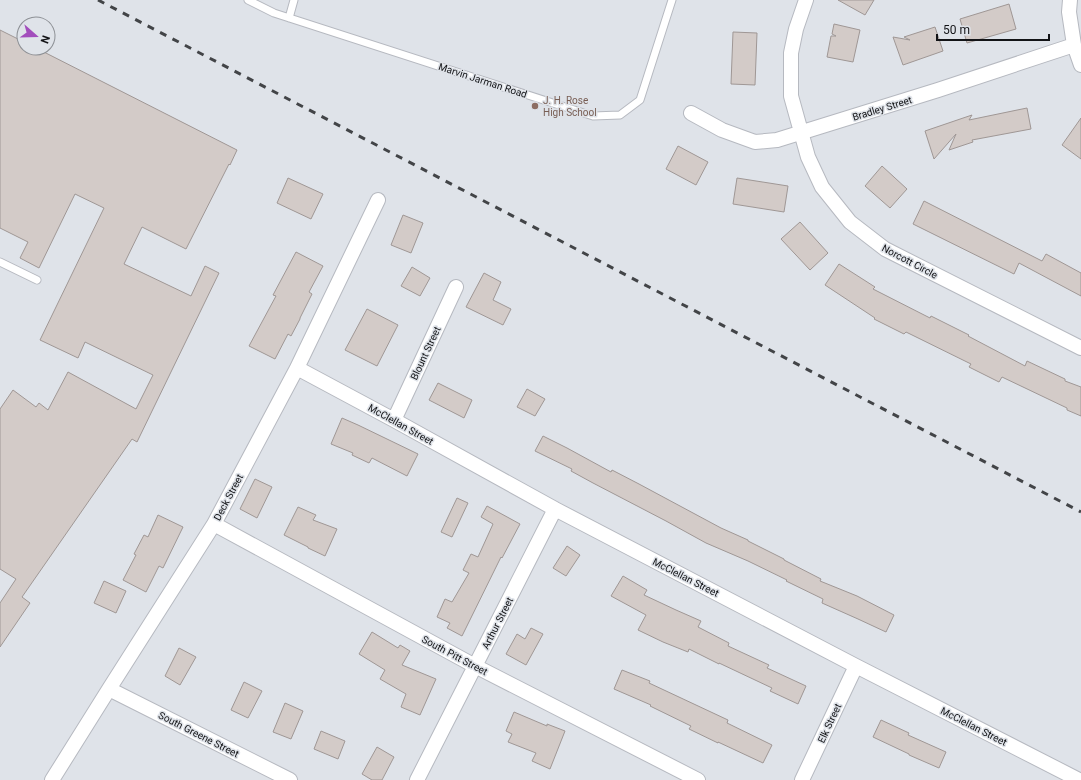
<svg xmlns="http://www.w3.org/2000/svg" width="1081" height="780" viewBox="0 0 1081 780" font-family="Roboto,sans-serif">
	<rect width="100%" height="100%" fill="#dfe3e9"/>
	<path fill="#d3cbc8" stroke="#9f9795" d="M 838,0 L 874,0 L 865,15 Z
		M 1009,4 L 1016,29 L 967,43 L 960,19 Z
		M 834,24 L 860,30 L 853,62 L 827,57 L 831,36 L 836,36 L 832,34 Z
		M 935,27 L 943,51 L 903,65 L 893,37 L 910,40 L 904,37 Z
		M 0,30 L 24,42 L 24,48 L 36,48 L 237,150 L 230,165 L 229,164 L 186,249 L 142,227 L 124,264 L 191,296 L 205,266 L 219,273 L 137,442 L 132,439 L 22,597 L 30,603 L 0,647 L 0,603 L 16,579 L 0,569 L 0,409 L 13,390 L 36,407 L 39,403 L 48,410 L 68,372 L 136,409 L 153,375 L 85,342 L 78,358 L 40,340 L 104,208 L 75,194 L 39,268 L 20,258 L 28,242 L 0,228 Z
		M 733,32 L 757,33 L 755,85 L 731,84 Z
		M 1027,108 L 1031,129 L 972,140 L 973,142 L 949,150 L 956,134 L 934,159 L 925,131 L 972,115 L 969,120 Z
		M 1081,118 L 1081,159 L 1062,145 Z
		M 678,146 L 708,162 L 696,185 L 666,169 Z
		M 882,166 L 907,189 L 890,208 L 865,186 Z
		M 288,178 L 323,194 L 311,219 L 277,203 Z
		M 737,178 L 788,186 L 784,212 L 733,204 Z
		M 924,201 L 1042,261 L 1046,254 L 1081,273 L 1081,296 L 1019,263 L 1014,274 L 913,224 Z
		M 403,215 L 423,223 L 411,253 L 391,245 Z
		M 800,222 L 828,253 L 810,270 L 781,239 Z
		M 296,252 L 323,266 L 309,292 L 312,294 L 300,318 L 300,319 L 291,336 L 288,334 L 275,359 L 249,346 L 276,296 L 273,295 Z
		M 839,264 L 875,287 L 873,289 L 930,318 L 931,316 L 969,335 L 968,336 L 1025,366 L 1027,361 L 1065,379 L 1065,381 L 1081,387 L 1081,416 L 1067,410 L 1067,408 L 1002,377 L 999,382 L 969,367 L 971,364 L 906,332 L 904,334 L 874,319 L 875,318 L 825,285 Z
		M 412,267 L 430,278 L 420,296 L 401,286 Z
		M 484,273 L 501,282 L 493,300 L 511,309 L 503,325 L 466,307 Z
		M 367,309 L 398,325 L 377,366 L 345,350 Z
		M 438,383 L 472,400 L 464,418 L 429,400 Z
		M 527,389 L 545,399 L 535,416 L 517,407 Z
		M 342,418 L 358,425 L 418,454 L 407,476 L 372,458 L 369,463 L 352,455 L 353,453 L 331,444 Z
		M 543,436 L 567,448 L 611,472 L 612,470 L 639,484 L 721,528 L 748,540 L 748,541 L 784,559 L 784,560 L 821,579 L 820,581 L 857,596 L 894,615 L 886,632 L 858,619 L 822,603 L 823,599 L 786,581 L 787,580 L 748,561 L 706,543 L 666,521 L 593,483 L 571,471 L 572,469 L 535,451 Z
		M 255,479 L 272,487 L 257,518 L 240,509 Z
		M 457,498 L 468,503 L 452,537 L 441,532 Z
		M 487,506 L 520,524 L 502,558 L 501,557 L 462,636 L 447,628 L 450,623 L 437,617 L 445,599 L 452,602 L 469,573 L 463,570 L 471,554 L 478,557 L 493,524 L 481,517 Z
		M 298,507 L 316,515 L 313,520 L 337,529 L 325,556 L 308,548 L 308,547 L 284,535 Z
		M 158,515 L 183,527 L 163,568 L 159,566 L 146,592 L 123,580 L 136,555 L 134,554 L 144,535 L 148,537 Z
		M 567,546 L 580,555 L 566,576 L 553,568 Z
		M 623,576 L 647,590 L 644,595 L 676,610 L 701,621 L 698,627 L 729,643 L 728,646 L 769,665 L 767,668 L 806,686 L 798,704 L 770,691 L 772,688 L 719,663 L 719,664 L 689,649 L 688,652 L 663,642 L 638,630 L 646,615 L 611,596 Z
		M 104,581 L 126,591 L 116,613 L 94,603 Z
		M 531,628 L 543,634 L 526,665 L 506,654 L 517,634 L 525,639 Z
		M 372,632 L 398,648 L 400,645 L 410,651 L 402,665 L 436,679 L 420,715 L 401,707 L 406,694 L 380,679 L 385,670 L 359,654 Z
		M 179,648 L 196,657 L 180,685 L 165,676 Z
		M 622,670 L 650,681 L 649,683 L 728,720 L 727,723 L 772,745 L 763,763 L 718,742 L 718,743 L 689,729 L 691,726 L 650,706 L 651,705 L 614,689 Z
		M 244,682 L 262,691 L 248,718 L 231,710 Z
		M 285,703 L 303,711 L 291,739 L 273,732 Z
		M 514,712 L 547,726 L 547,724 L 565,731 L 550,769 L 532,761 L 536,753 L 508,742 L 512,734 L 506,731 Z
		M 881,720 L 909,733 L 908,735 L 946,752 L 939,768 L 909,755 L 909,754 L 873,737 Z
		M 321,731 L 345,741 L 338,759 L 314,749 Z
		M 377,747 L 394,757 L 382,780 L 372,780 L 362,774 Z"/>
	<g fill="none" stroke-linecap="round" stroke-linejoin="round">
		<g stroke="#b6b9c0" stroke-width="9">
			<path id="service" d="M 248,0 L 274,13 L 593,116 L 620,115 L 640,100 L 672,0
				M 289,18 L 294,0
				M 0,262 L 37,280"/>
		</g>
		<g stroke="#b6b9c0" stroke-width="16">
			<path id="minor" d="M 806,0 L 796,29 L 791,53 L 791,96 L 808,157 L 822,187 L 850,222 L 885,249 L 1081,348
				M 1070,0 L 1069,12 L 1074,45 L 1081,65
				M 691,113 L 722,130 L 755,142 L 777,140 L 938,90 L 1074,45
				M 297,368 L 394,420 L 555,509 L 856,666 L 1079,780
				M 394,420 L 456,287
				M 214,524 L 475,666 L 698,780
				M 109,689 L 290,780
				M 52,780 L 109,689 L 214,524 L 297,368 L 378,200
				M 417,780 L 555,509
				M 802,780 L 856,666"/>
		</g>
		<use href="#service" stroke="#fff" stroke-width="7"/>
		<use href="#minor" stroke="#fff" stroke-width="14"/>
		<path stroke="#424447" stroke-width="3" stroke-dasharray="7 7" stroke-linecap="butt" d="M 98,0 L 1081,512"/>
	</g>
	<circle fill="#8d6e63" stroke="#dfe3e9" stroke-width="1.5" cx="535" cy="106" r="4"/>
	<g text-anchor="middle" stroke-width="3" stroke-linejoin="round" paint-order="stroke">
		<g font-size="10" fill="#121316" stroke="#dfe3e9">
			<text transform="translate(483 80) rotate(18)" y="4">Marvin Jarman Road</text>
			<text transform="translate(882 108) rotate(-17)" y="4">Bradley Street</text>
			<text transform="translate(910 261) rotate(28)" y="4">Norcott Circle</text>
			<text transform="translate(425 353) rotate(-65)" y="4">Blount Street</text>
			<text transform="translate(401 424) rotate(29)" y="4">McClellan Street</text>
			<text transform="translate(228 497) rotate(-62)" y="4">Deck Street</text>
			<text transform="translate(686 577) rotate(27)" y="4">McClellan Street</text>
			<text transform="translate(497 623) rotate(-63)" y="4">Arthur Street</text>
			<text transform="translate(455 655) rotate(28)" y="4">South Pitt Street</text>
			<text transform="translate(829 723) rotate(-65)" y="4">Elk Street</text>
			<text transform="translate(974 726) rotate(27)" y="4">McClellan Street</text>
			<text transform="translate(199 734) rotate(27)" y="4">South Greene Street</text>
		</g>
		<g font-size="10" fill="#785e54" stroke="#dfe3e9" text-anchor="start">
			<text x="543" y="104">J. H. Rose<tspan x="543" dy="12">High School</tspan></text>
		</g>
	</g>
	<g transform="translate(36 36) rotate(110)"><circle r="19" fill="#dfe3e9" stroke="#8d9095"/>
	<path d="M0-3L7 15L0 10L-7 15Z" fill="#a24dbc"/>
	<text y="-6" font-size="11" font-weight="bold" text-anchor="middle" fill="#121316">N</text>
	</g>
	<path d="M937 34v6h112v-6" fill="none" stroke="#121316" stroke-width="2"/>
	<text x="943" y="34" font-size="12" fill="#121316" stroke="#dfe3e9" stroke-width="3" paint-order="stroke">50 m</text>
</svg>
